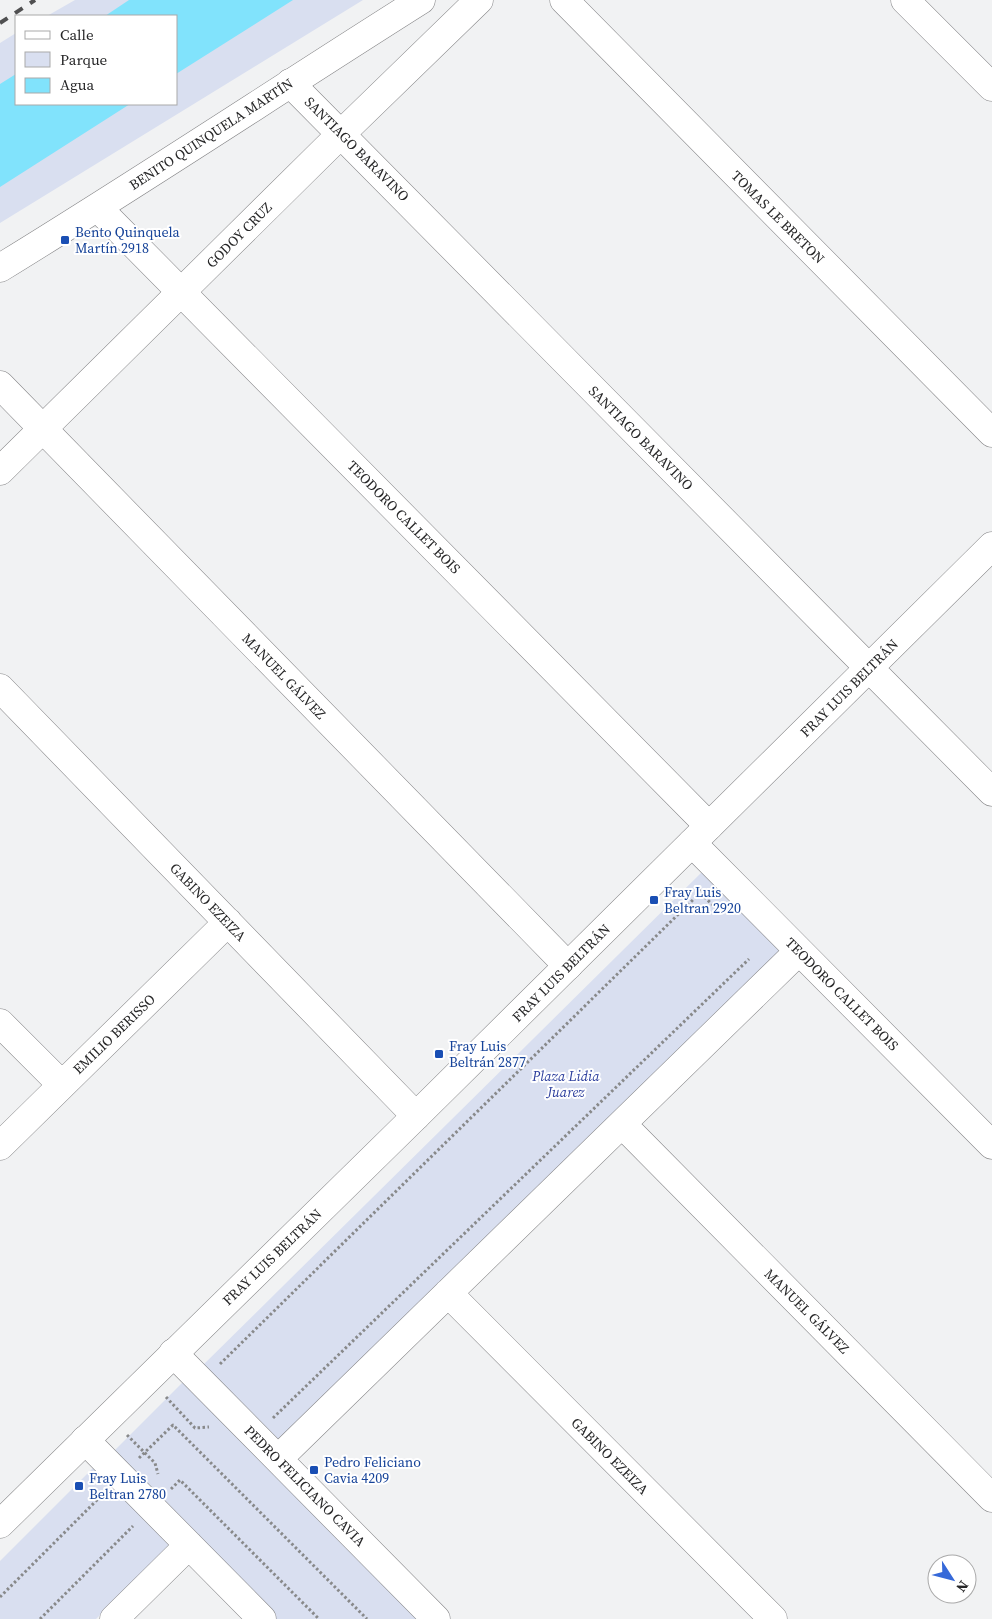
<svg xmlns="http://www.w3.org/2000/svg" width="992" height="1619" viewBox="0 0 992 1619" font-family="'Source Serif 4',serif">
	<rect width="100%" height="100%" fill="#f1f2f3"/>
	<path fill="#d9dff0" d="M 75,0 L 363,0 L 0,223 L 0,43 L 16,33 L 16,104 L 176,104 L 176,16 L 47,16 Z
		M 702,872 L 783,948 L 279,1444 L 201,1367 Z
		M 186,1379 L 421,1619 L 276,1619 L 112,1453 Z
		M 94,1467 L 173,1544 L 96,1619 L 0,1619 L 0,1561 Z"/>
	<path fill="#81e3fc" d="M 129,0 L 293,0 L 176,74 L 176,16 L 105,16 Z
		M 16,74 L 16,104 L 130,104 L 0,187 L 0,84 Z"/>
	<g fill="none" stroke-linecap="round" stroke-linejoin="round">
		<g stroke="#848486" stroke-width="29">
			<path id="street" d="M 564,0 L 992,433
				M 905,0 L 992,87
				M 290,83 L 869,668
				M 98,208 L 709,826
				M 0,385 L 568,966
				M 0,471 L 341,134 L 479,0
				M 0,688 L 416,1116
				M 692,843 L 992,1145
				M 0,1023 L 62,1085
				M 622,1124 L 992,1498
				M 0,1146 L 228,922
				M 448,1293 L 773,1619
				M 173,1353 L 436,1619
				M 85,1440 L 262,1619
				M 278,1459 L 799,951
				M 114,1619 L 189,1545"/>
		</g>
		<g stroke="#848486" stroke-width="29">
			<path id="secondary" d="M 0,268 C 142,181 280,89 421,0
				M 869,668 L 992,792
				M 0,1524 L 416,1116 L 992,546"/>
		</g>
		<path stroke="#88898a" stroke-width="3" stroke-dasharray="2.5 2.5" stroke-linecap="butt" d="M 699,889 L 700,893 L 716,908
			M 220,1364 L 700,893
			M 166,1397 L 195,1428 L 209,1427
			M 273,1418 L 749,959
			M 127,1435 L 155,1463 L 158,1474
			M 139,1458 L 173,1425 L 367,1619
			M 171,1489 L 180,1480 L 319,1619
			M 0,1597 L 103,1494
			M 40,1619 L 133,1526"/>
		<use href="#street" stroke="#fff" stroke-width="28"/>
		<use href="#secondary" stroke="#fff" stroke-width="28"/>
		<path stroke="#505051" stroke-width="4" stroke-dasharray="9 9" stroke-linecap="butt" d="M 0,23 L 35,0"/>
	</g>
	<g fill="#1a4fb4" stroke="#fff" stroke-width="2">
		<rect x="60" y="235" width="10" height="10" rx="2.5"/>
		<rect x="649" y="895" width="10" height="10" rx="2.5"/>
		<rect x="434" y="1049" width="10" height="10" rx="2.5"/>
		<rect x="309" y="1465" width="10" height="10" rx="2.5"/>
		<rect x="74" y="1481" width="10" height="10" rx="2.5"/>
	</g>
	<g text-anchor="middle" stroke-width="4" stroke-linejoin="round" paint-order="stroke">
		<g font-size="14" fill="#272728" stroke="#fff">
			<text transform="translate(211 134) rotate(-33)" y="5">BENITO QUINQUELA MARTÍN</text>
			<text transform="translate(357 149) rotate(45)" y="5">SANTIAGO BARAVINO</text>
			<text transform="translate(778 217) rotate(45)" y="5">TOMAS LE BRETON</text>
			<text transform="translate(239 235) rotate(-45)" y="5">GODOY CRUZ</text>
			<text transform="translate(641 438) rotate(45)" y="5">SANTIAGO BARAVINO</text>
			<text transform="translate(404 517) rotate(45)" y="5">TEODORO CALLET BOIS</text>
			<text transform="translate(284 676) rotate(46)" y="5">MANUEL GÁLVEZ</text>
			<text transform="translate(849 688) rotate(-45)" y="5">FRAY LUIS BELTRÁN</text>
			<text transform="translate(208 902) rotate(46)" y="5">GABINO EZEIZA</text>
			<text transform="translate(561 973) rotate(-45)" y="5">FRAY LUIS BELTRÁN</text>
			<text transform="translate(842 994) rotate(45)" y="5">TEODORO CALLET BOIS</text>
			<text transform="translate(114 1034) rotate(-44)" y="5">EMILIO BERISSO</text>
			<text transform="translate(272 1257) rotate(-44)" y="5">FRAY LUIS BELTRÁN</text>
			<text transform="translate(807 1311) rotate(45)" y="5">MANUEL GÁLVEZ</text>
			<text transform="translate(610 1456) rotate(45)" y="5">GABINO EZEIZA</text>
			<text transform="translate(305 1486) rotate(45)" y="5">PEDRO FELICIANO CAVIA</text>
		</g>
		<g font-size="14" fill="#164399" stroke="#fff" text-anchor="start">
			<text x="75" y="237">Bento Quinquela<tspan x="75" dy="16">Martín 2918</tspan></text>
			<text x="664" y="897">Fray Luis<tspan x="664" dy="16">Beltran 2920</tspan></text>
			<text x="449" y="1051">Fray Luis<tspan x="449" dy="16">Beltrán 2877</tspan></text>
			<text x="324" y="1467">Pedro Feliciano<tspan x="324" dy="16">Cavia 4209</tspan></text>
			<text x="89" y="1483">Fray Luis<tspan x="89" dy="16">Beltran 2780</tspan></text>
		</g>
		<g font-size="14" font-style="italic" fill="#2e409e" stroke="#fff">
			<text x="566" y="1081">Plaza Lidia<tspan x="566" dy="16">Juarez</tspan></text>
		</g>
	</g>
	<rect x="15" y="15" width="162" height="90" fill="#ffffff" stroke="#a9a9a9"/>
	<rect x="25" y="31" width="25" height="8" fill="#ffffff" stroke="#a9a9a9"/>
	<text x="60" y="40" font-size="15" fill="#272728">Calle</text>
	<rect x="25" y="52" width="25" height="15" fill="#d9dff0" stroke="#a9a9a9"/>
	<text x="60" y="65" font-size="15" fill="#272728">Parque</text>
	<rect x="25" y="78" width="25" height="15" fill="#81e3fc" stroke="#a9a9a9"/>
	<text x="60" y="90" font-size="15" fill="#272728">Agua</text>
	<g transform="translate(952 1579) rotate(126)"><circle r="24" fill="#ffffff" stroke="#a9a9a9"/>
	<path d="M0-4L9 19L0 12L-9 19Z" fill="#3669d9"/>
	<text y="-8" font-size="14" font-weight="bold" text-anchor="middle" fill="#272728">N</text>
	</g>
</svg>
